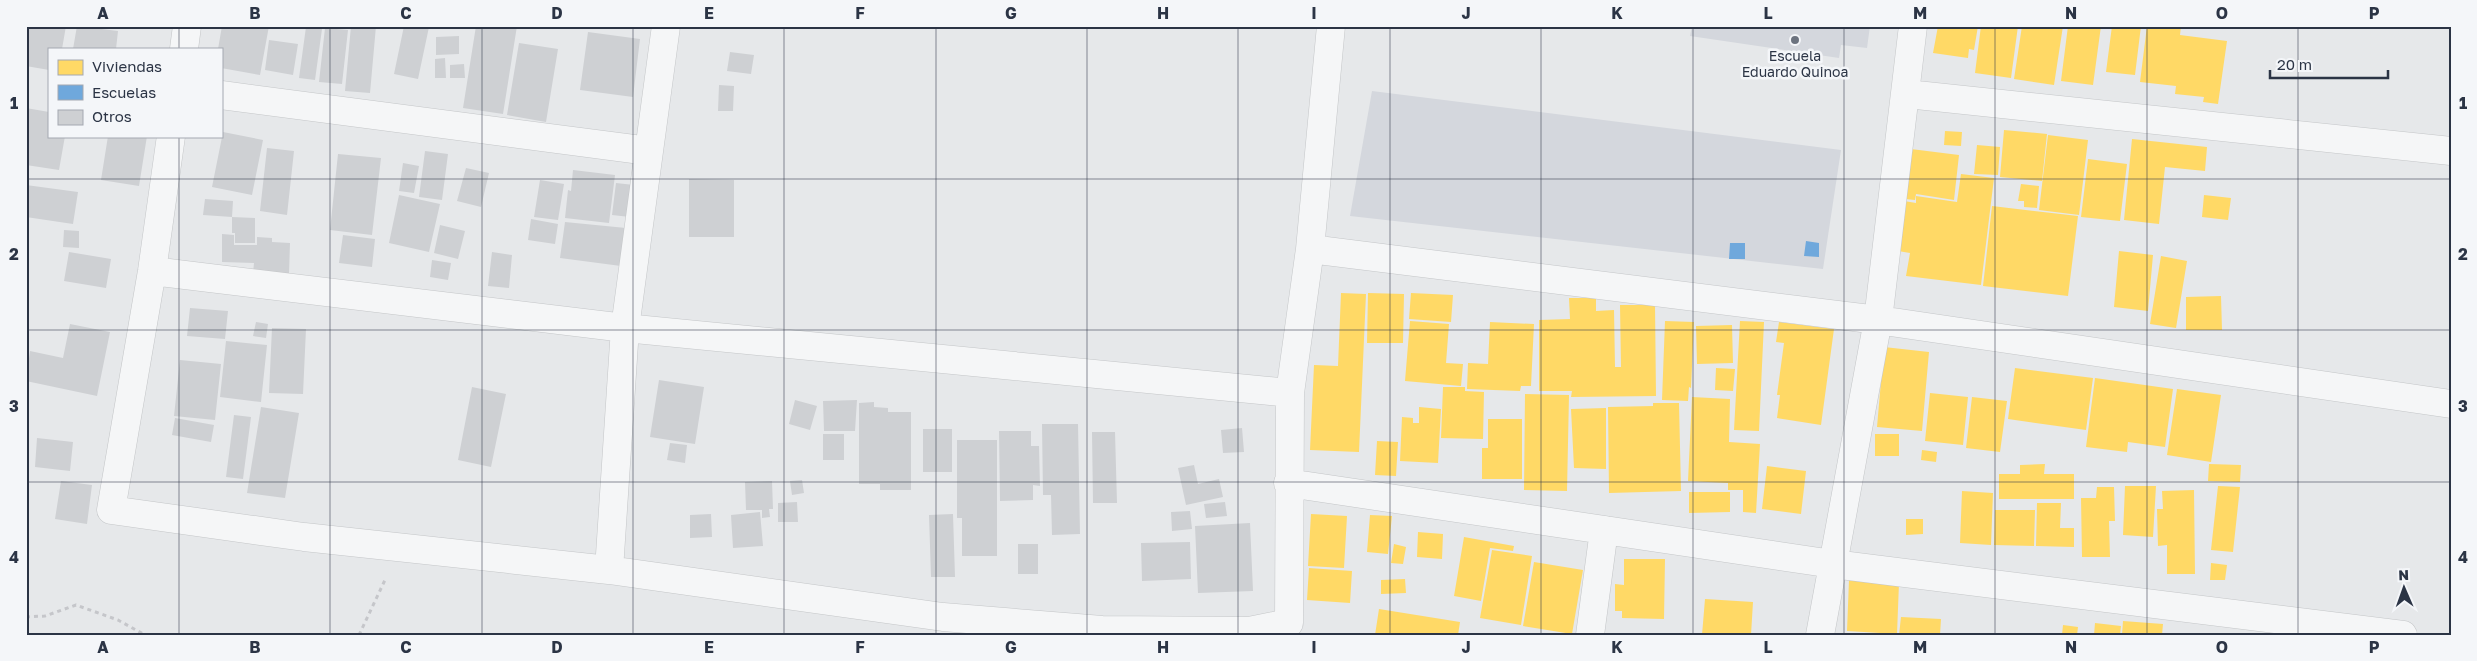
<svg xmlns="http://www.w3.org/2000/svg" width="2477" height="661" viewBox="0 0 2477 661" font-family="'Golos Text',sans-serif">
	<rect width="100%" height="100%" fill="#e6e8ea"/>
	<path fill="#d4d7dd" d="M 1692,26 L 1870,26 L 1867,48 L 1841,45 L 1839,58 L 1690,36 Z
		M 1372,91 L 1841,150 L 1823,269 L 1350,216 Z"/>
	<path fill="#ffd966" d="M 1938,26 L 1978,26 L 1974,50 L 1969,49 L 1968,58 L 1933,53 Z
		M 1981,26 L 2018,26 L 2011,78 L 1975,73 Z
		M 2022,26 L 2063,26 L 2054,85 L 2014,79 Z
		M 2068,26 L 2101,26 L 2093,85 L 2061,81 Z
		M 2112,26 L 2141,26 L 2135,75 L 2106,72 Z
		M 2147,26 L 2181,26 L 2180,35 L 2227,41 L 2218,104 L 2203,102 L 2204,97 L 2175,94 L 2176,86 L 2140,82 Z
		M 2004,130 L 2047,134 L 2042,181 L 2000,177 Z
		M 1945,131 L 1962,132 L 1961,146 L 1944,145 Z
		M 2048,135 L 2088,140 L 2079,215 L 2039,210 Z
		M 2132,139 L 2207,147 L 2205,171 L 2165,167 L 2159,224 L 2124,220 Z
		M 1977,145 L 2000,147 L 1998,175 L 1974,174 Z
		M 1911,149 L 1959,155 L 1954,200 L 1916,194 L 1915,200 L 1905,199 Z
		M 2088,159 L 2127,164 L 2120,221 L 2081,217 Z
		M 1961,174 L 1994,178 L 1981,285 L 1906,276 L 1910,253 L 1898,251 L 1904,201 L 1916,203 L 1916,196 L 1957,202 Z
		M 2021,184 L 2039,186 L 2037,208 L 2024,207 L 2024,201 L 2018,201 Z
		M 2204,195 L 2231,198 L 2228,220 L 2202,217 Z
		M 1992,206 L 2078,216 L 2068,296 L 1983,286 Z
		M 2119,251 L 2153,255 L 2148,311 L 2114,307 Z
		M 2161,256 L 2187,261 L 2176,328 L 2150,324 Z
		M 1341,293 L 1366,294 L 1359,452 L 1310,450 L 1314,365 L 1338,366 Z
		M 1368,293 L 1404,294 L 1403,343 L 1367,343 Z
		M 1411,293 L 1453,295 L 1451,322 L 1409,319 Z
		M 2221,296 L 2222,330 L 2186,330 L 2186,297 Z
		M 1569,298 L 1596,298 L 1596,311 L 1614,310 L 1615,367 L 1621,367 L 1620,305 L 1655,305 L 1656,396 L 1571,397 L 1572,391 L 1539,391 L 1539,320 L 1570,319 Z
		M 1410,321 L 1449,324 L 1446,363 L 1463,364 L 1461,386 L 1405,381 Z
		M 1665,321 L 1694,322 L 1691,388 L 1689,387 L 1688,401 L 1662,400 Z
		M 1740,321 L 1764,322 L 1759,431 L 1734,430 Z
		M 1490,322 L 1534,324 L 1531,386 L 1521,386 L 1520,391 L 1467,389 L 1468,363 L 1488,364 Z
		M 1779,322 L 1834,329 L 1821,425 L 1777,418 L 1780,395 L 1777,395 L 1784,343 L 1776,342 Z
		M 1732,325 L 1733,363 L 1697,364 L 1696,326 Z
		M 1884,347 L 1929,352 L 1922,431 L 1877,427 Z
		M 1716,368 L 1735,369 L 1733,391 L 1715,390 Z
		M 2015,368 L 2093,378 L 2086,430 L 2008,419 Z
		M 2095,378 L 2173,389 L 2165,447 L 2128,442 L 2127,452 L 2086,447 Z
		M 1443,387 L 1465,387 L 1465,391 L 1484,392 L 1483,439 L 1441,438 Z
		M 2177,389 L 2221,395 L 2211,462 L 2167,455 Z
		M 1930,393 L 1968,397 L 1963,445 L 1925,441 Z
		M 1525,394 L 1569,395 L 1567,491 L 1524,490 Z
		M 1692,397 L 1730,399 L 1729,442 L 1760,444 L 1756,513 L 1743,512 L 1743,490 L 1728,490 L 1728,483 L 1688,481 Z
		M 1972,397 L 2007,401 L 2000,452 L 1966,448 Z
		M 1653,403 L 1679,403 L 1681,491 L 1609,493 L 1608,407 L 1653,406 Z
		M 1419,407 L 1441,409 L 1438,463 L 1400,461 L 1402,417 L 1413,418 L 1413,423 L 1419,423 Z
		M 1606,408 L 1606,469 L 1574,468 L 1571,409 Z
		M 1488,419 L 1522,419 L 1522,479 L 1482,479 L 1482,448 L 1488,448 Z
		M 1875,434 L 1899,434 L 1899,456 L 1875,456 Z
		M 1377,441 L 1398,442 L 1396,476 L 1375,475 Z
		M 1922,450 L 1937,452 L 1936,462 L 1921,460 Z
		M 2045,464 L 2044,474 L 2074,474 L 2074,499 L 1999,499 L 1999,474 L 2020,474 L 2020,465 Z
		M 2209,464 L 2241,465 L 2240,482 L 2208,481 Z
		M 1767,466 L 1806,471 L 1801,514 L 1762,509 Z
		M 2125,486 L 2156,486 L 2153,537 L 2123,535 Z
		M 2218,486 L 2240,487 L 2233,552 L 2211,550 Z
		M 2097,487 L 2114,487 L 2115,521 L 2109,521 L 2110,557 L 2082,557 L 2081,498 L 2096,498 Z
		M 2194,490 L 2195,574 L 2167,574 L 2167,545 L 2158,546 L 2157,509 L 2163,509 L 2162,491 Z
		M 1962,491 L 1993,493 L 1991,545 L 1960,543 Z
		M 1689,492 L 1730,492 L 1730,512 L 1689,513 Z
		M 2037,503 L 2061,503 L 2060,528 L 2074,528 L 2074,547 L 2036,546 Z
		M 1995,510 L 2035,510 L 2034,546 L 1994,545 Z
		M 1311,514 L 1347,516 L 1344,568 L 1308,566 Z
		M 1370,515 L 1392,516 L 1388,554 L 1367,552 Z
		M 1906,519 L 1923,519 L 1923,534 L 1906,535 Z
		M 1418,532 L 1443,534 L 1442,559 L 1417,557 Z
		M 1464,537 L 1514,546 L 1513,551 L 1490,548 L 1481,601 L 1454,596 Z
		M 1394,544 L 1406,547 L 1403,564 L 1391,563 Z
		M 1492,550 L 1532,556 L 1521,625 L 1480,618 Z
		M 1624,559 L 1665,559 L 1664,619 L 1622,618 L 1622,611 L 1615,611 L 1615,584 L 1624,585 Z
		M 1534,562 L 1583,570 L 1572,634 L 1523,626 Z
		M 2211,563 L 2227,565 L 2225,580 L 2210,580 Z
		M 1309,568 L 1352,571 L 1350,603 L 1307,600 Z
		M 1405,579 L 1406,593 L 1381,594 L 1381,580 Z
		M 1849,580 L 1899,583 L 1897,634 L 1847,631 Z
		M 1705,599 L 1753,602 L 1751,635 L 1702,635 Z
		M 1379,609 L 1460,622 L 1458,635 L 1375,635 Z
		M 1901,617 L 1941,619 L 1940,635 L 1899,635 Z
		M 2123,621 L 2163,624 L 2162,635 L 2122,635 Z
		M 2095,623 L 2121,626 L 2120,635 L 2094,635 Z
		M 2063,625 L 2078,627 L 2077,635 L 2062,635 Z"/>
	<path fill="#6fa8dc" d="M 1806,241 L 1819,243 L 1819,257 L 1804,256 Z
		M 1730,243 L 1745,243 L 1745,259 L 1729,259 Z"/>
	<path fill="#ced0d3" d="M 26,26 L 66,26 L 62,49 L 49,49 L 49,70 L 26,66 Z
		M 77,26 L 118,31 L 116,49 L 73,49 Z
		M 222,26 L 269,26 L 260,75 L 221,68 L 221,49 L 218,49 Z
		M 351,26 L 376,26 L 370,93 L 345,91 Z
		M 404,26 L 429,27 L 418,79 L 394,74 Z
		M 476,26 L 517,26 L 503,114 L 463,108 Z
		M 306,27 L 322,29 L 315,80 L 299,78 Z
		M 325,28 L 348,30 L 342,84 L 319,82 Z
		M 588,32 L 640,39 L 633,97 L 580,90 Z
		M 459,36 L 459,54 L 436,55 L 436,37 Z
		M 269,40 L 298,44 L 293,75 L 265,70 Z
		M 519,43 L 558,49 L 546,122 L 507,115 Z
		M 730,52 L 754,55 L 751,74 L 727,71 Z
		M 445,58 L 446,78 L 435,78 L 435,59 Z
		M 464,64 L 465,78 L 450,78 L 450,65 Z
		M 719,85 L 734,86 L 733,111 L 718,111 Z
		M 26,108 L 49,112 L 49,136 L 65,136 L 59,170 L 26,165 Z
		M 223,132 L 263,140 L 252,195 L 212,187 Z
		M 108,136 L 147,136 L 139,186 L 101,180 Z
		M 267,148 L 294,151 L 287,215 L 260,211 Z
		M 425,151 L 448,154 L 442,200 L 419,197 Z
		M 338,154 L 381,158 L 372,235 L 330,230 Z
		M 403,163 L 419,166 L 414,193 L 399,191 Z
		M 466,168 L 489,173 L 481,207 L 457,201 Z
		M 573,170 L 615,175 L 609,223 L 565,218 L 568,190 L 571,191 Z
		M 689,179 L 734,180 L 734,237 L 689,237 Z
		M 540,180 L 564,184 L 558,220 L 534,217 Z
		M 616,183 L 634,185 L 630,217 L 612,215 Z
		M 26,185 L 78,192 L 73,224 L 26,217 Z
		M 399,195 L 440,204 L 429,252 L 389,243 Z
		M 205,199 L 233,201 L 232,217 L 203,215 Z
		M 232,217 L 255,218 L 255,243 L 235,243 L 235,233 L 232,233 Z
		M 531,219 L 558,224 L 555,244 L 528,240 Z
		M 565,222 L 626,228 L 621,266 L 560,258 Z
		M 440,225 L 465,231 L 458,259 L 434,253 Z
		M 64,230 L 79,231 L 79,248 L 63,247 Z
		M 222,234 L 234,235 L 234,245 L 257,245 L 257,237 L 272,238 L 272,242 L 290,243 L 289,274 L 253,273 L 254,263 L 222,262 Z
		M 343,235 L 375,239 L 372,267 L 339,263 Z
		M 69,252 L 111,259 L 106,288 L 64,281 Z
		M 492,252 L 512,255 L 509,288 L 488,286 Z
		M 432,260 L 451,263 L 448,280 L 430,277 Z
		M 190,308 L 228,311 L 225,339 L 187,336 Z
		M 256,322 L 268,324 L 266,338 L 253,336 Z
		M 70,324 L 110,332 L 97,396 L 26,381 L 30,351 L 63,358 Z
		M 272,328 L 306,329 L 303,394 L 269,393 Z
		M 226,341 L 267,345 L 261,402 L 220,397 Z
		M 180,360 L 221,364 L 215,420 L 174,416 Z
		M 659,380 L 704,387 L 695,444 L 650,437 Z
		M 472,387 L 506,394 L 491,467 L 458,460 Z
		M 795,400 L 817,406 L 810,430 L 789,424 Z
		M 857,400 L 855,431 L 824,431 L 823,401 Z
		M 874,402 L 874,407 L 888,408 L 888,412 L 911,412 L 911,490 L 880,490 L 880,484 L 859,484 L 859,403 Z
		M 261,407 L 299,413 L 285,498 L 247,493 Z
		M 234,415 L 251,417 L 243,479 L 226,477 Z
		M 175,418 L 214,425 L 211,442 L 172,435 Z
		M 1042,424 L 1078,424 L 1080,534 L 1052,535 L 1051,495 L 1043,495 Z
		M 1242,428 L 1244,452 L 1223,453 L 1221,430 Z
		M 923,429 L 952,429 L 952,472 L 923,472 Z
		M 999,431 L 1031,431 L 1031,446 L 1039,446 L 1040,486 L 1033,485 L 1033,500 L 1000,501 Z
		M 1092,432 L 1115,432 L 1117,503 L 1093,503 Z
		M 823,434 L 844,434 L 844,460 L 823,460 Z
		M 37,438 L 73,442 L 70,471 L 35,467 Z
		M 957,440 L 997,440 L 997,556 L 962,556 L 962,518 L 957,518 Z
		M 670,443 L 687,445 L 685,463 L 667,460 Z
		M 1194,465 L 1198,484 L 1219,479 L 1223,497 L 1186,505 L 1178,468 Z
		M 802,480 L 804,493 L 792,495 L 790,481 Z
		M 61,481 L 92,485 L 87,524 L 55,519 Z
		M 772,481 L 773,509 L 769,509 L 770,517 L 762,518 L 762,510 L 746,510 L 745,482 Z
		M 797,502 L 798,522 L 778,522 L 778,503 Z
		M 1225,502 L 1227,516 L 1206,518 L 1204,504 Z
		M 1190,511 L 1192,529 L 1172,531 L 1171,512 Z
		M 760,512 L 763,546 L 733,548 L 731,515 Z
		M 711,514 L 712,537 L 690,538 L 690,515 Z
		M 953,514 L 955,577 L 931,577 L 929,515 Z
		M 1250,523 L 1253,591 L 1198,593 L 1195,526 Z
		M 1190,542 L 1191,579 L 1142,581 L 1141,543 Z
		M 1018,544 L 1038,544 L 1038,574 L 1018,574 Z"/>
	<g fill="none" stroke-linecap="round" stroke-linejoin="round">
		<g stroke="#c4c6c8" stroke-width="29">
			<path id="minor" d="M 184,49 L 187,26
				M 1907,94 L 2451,151
				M 221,95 L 649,151
				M 171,136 L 152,271 L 111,510 L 304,537 L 609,570 L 943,617 L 1102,630 L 1249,631 L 1289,623 L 1290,393 L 1310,249 L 1331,26
				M 1310,249 L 1878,320 L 2451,404
				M 152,271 L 625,328 L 1290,393
				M 1288,483 L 1833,564 L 2403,635
				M 609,570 L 625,328 L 666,26
				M 1590,635 L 1604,530
				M 1820,635 L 1878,320 L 1913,26"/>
		</g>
		<path stroke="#c5c6ca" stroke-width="3" stroke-dasharray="4 4" stroke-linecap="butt" d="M 26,617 L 45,616 L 76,605 L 118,620 L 145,635
			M 359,635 L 385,580"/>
		<use href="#minor" stroke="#f5f6f7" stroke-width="28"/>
	</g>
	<path fill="none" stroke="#2b3445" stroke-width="1" stroke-opacity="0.55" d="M 179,26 L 179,49M 330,26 L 330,635M 482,26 L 482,635M 633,26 L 633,635M 784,26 L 784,635M 936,26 L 936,635M 1087,26 L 1087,635M 1238,26 L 1238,635M 1390,26 L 1390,635M 1541,26 L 1541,635M 1693,26 L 1693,635M 1844,26 L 1844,635M 1995,26 L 1995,635M 2147,26 L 2147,635M 2298,26 L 2298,635M 179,136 L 179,635M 26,179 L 2451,179M 26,330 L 2451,330M 26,482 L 2451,482"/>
	<circle fill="#6c737f" stroke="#f4f6f9" stroke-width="2" cx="1795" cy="40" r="5"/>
	<g text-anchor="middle" stroke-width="5" stroke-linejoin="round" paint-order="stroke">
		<g font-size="14" fill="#2b3445" stroke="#f4f6f9">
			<text x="1795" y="61">Escuela<tspan x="1795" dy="16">Eduardo Quinoa</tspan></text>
		</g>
	</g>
	<rect width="2477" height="661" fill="none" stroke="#f4f6f9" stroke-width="55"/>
	<rect x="48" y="48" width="175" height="90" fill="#f4f6f9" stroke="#a4a8b1"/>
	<rect x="58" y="60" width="25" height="15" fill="#ffd966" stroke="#a4a8b1"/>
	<text x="92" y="72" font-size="15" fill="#2b3445">Viviendas</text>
	<rect x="58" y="85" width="25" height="15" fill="#6fa8dc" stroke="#a4a8b1"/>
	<text x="92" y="98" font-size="15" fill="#2b3445">Escuelas</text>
	<rect x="58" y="110" width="25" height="15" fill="#ced0d3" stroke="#a4a8b1"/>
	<text x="92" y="122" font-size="15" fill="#2b3445">Otros</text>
	<g transform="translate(2404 588) rotate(358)" stroke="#f4f6f9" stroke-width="4" paint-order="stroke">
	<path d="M0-4L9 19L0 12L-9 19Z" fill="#2b3445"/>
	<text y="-8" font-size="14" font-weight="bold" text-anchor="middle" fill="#2b3445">N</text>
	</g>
	<path d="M2270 70v8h118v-8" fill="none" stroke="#2b3445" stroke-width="2.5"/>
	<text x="2277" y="70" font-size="15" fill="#2b3445" stroke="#f4f6f9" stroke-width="4" paint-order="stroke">20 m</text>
	<rect x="28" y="28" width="2422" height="606" fill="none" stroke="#2b3445" stroke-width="2"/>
	<g font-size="16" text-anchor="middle" font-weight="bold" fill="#2b3445">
		<text x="103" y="19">A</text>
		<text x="255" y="19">B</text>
		<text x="406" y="19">C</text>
		<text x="557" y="19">D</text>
		<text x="709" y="19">E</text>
		<text x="860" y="19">F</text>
		<text x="1011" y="19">G</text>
		<text x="1163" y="19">H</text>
		<text x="1314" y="19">I</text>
		<text x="1466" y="19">J</text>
		<text x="1617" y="19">K</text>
		<text x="1768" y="19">L</text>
		<text x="1920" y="19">M</text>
		<text x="2071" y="19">N</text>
		<text x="2222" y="19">O</text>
		<text x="2374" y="19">P</text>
		<text x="14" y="109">1</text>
		<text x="2463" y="109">1</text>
		<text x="14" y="260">2</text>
		<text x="2463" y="260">2</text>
		<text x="14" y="412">3</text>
		<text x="2463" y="412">3</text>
		<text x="14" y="563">4</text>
		<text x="2463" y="563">4</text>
		<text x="103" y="653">A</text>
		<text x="255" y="653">B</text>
		<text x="406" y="653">C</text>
		<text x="557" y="653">D</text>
		<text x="709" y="653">E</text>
		<text x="860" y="653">F</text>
		<text x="1011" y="653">G</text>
		<text x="1163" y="653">H</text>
		<text x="1314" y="653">I</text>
		<text x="1466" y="653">J</text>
		<text x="1617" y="653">K</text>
		<text x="1768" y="653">L</text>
		<text x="1920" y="653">M</text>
		<text x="2071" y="653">N</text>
		<text x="2222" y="653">O</text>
		<text x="2374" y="653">P</text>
	</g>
</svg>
